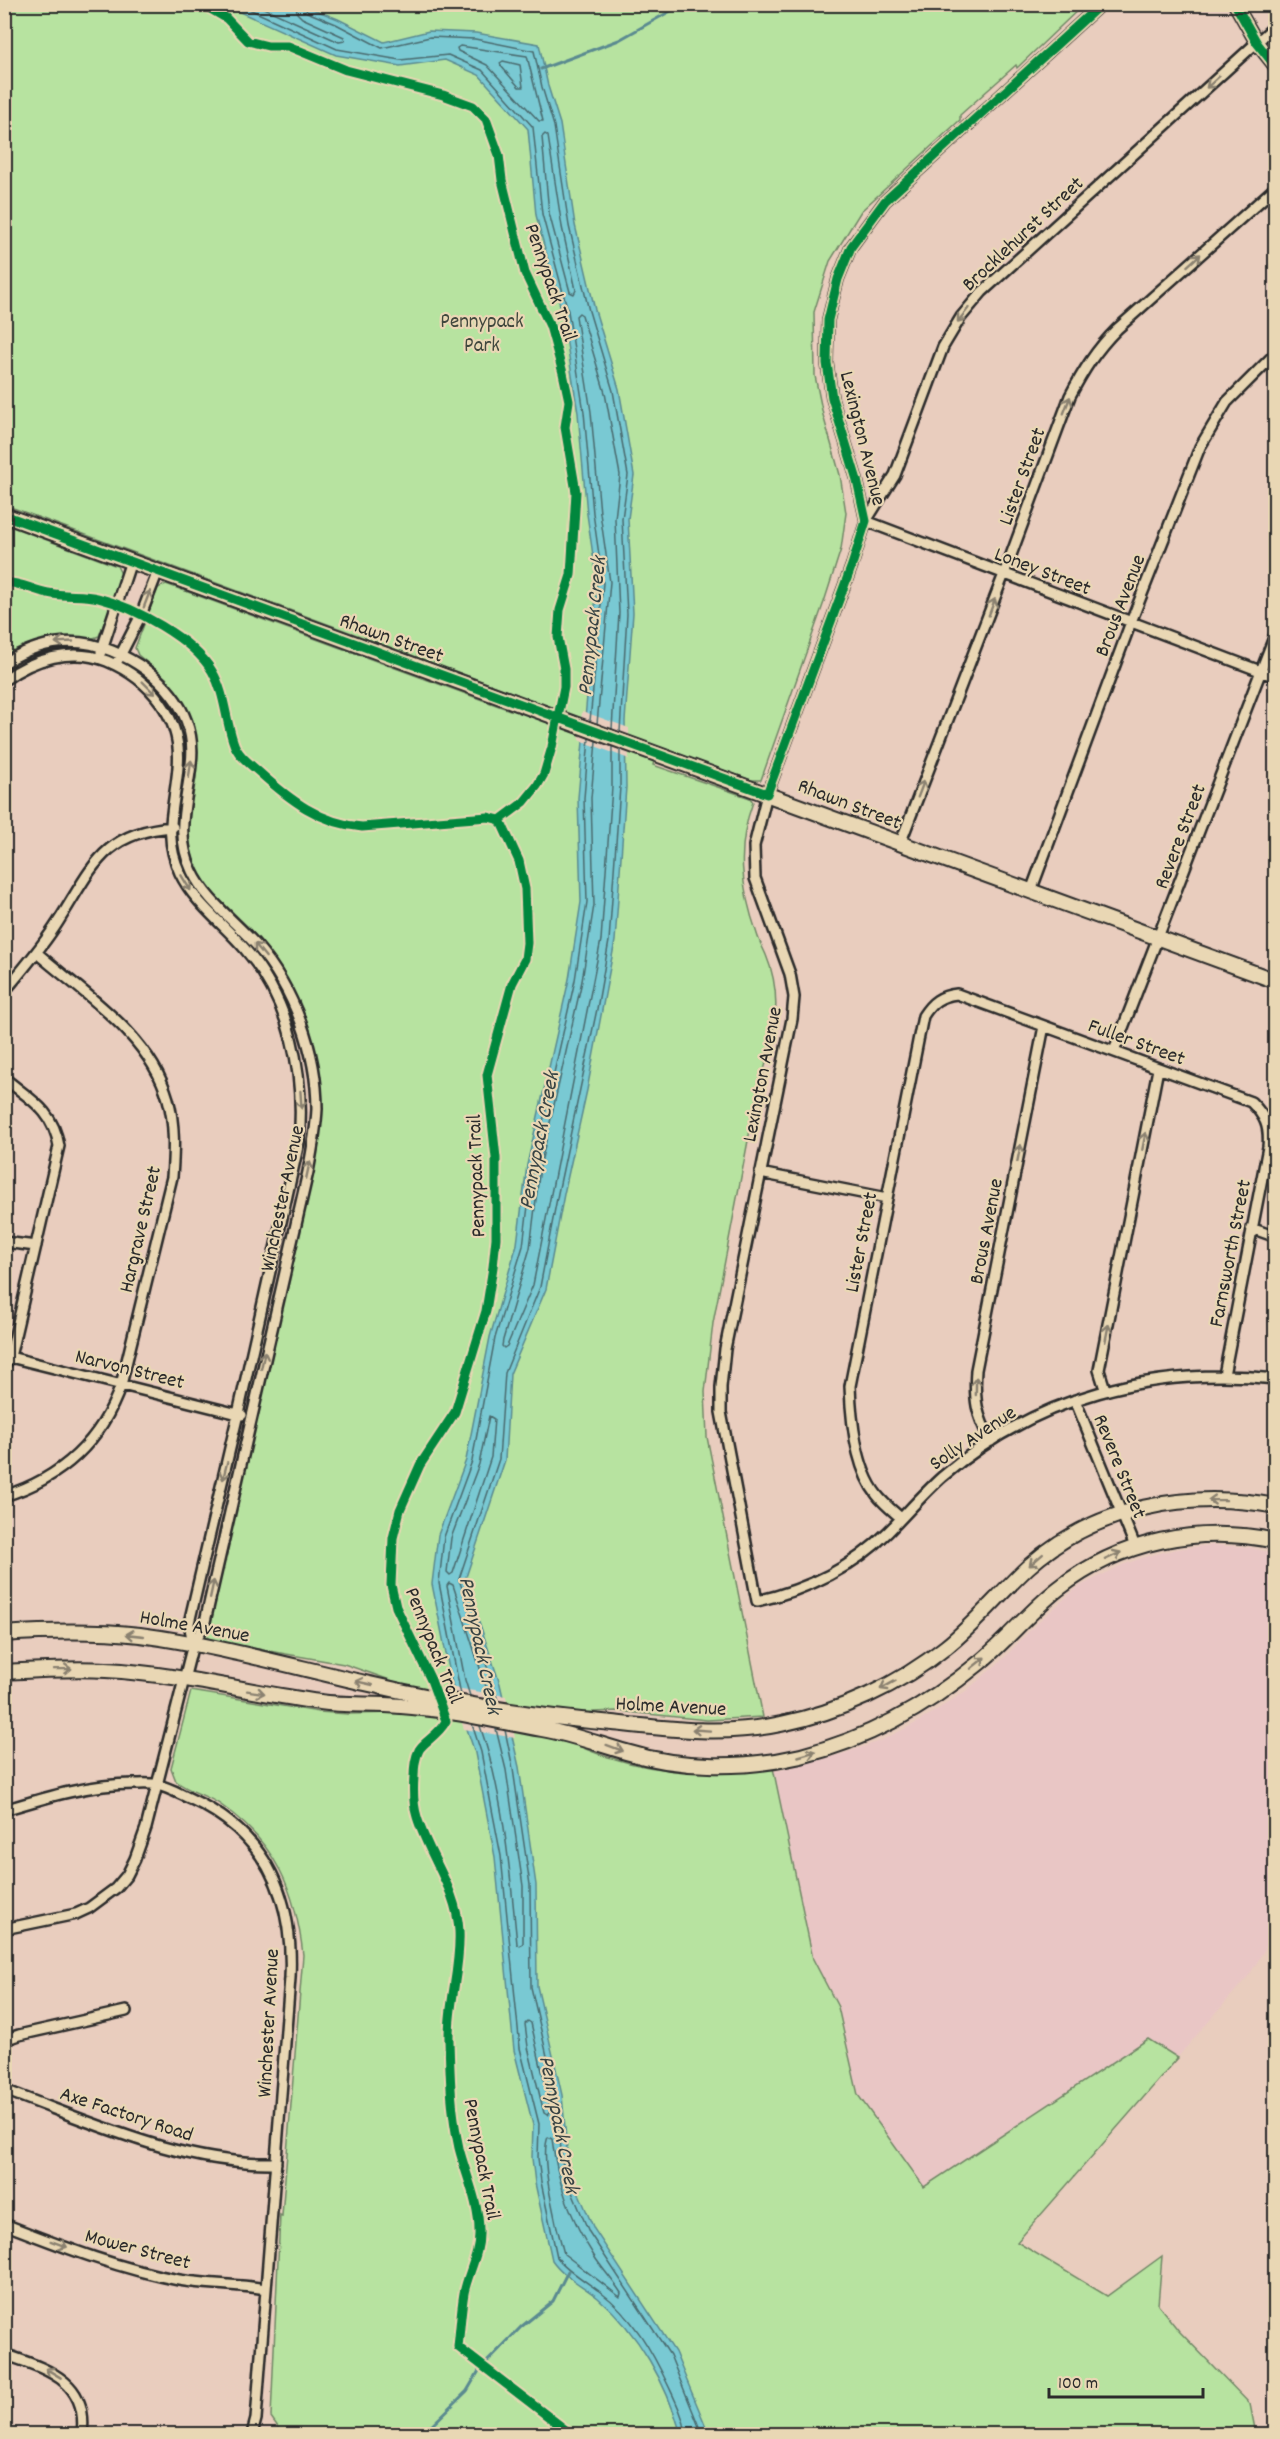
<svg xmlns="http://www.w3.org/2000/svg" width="1280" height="2439" viewBox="0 0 1280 2439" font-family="Dekko,sans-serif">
	<rect width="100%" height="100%" fill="#e9cdbe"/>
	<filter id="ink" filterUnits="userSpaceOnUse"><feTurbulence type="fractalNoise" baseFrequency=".0167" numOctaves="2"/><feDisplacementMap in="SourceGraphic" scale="12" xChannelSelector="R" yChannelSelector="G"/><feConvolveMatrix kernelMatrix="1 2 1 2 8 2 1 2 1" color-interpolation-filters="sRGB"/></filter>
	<g filter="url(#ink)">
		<path fill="#e9c6c5" d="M 1213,1545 L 1249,1547 L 1275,1554 L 1275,1932 L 1250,1974 L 1017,2242 L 924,2187 L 743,1935 L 735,1775 L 781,1770 L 842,1754 L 880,1741 L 918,1722 L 966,1691 L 1002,1660 L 1038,1622 L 1078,1587 L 1122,1565 L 1148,1556 L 1177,1549 Z"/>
		<path fill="#b7e3a0" stroke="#718766" stroke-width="1.5" d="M 4,5 L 1083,5 L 1017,68 L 1016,65 L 960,115 L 960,120 L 861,211 L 830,261 L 814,312 L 815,376 L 823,415 L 840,475 L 846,513 L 841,549 L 824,602 L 761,780 L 751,780 L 657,747 L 653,765 L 750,798 L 753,802 C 736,848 741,888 757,934 C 759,941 763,948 766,955 C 776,979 778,1007 773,1033 L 751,1125 L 713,1323 L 705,1392 L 707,1437 L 763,1717 L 707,1720 L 617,1711 L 574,1713 L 564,1740 C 580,1746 595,1754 612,1758 C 664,1775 719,1774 773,1768 L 813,1959 L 838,2007 L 858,2095 L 924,2187 L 1148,2039 L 1178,2058 L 1017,2242 L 1107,2296 L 1162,2256 L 1158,2305 L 1179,2331 L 1250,2404 L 1256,2434 L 283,2434 L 271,2417 L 280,2215 L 282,2216 L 303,1955 C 296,1891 276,1843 221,1805 C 207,1795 189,1792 176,1781 L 171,1768 L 191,1691 L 319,1712 L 348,1714 L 394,1713 L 410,1687 L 344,1664 L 211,1641 L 205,1635 L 304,1211 L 319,1130 L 309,1031 L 295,995 L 270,954 L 248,927 L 209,889 L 197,871 L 194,862 L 190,845 L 188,823 L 196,778 L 198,751 L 196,737 L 188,714 L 176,692 L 166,678 L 138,655 L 135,648 L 158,588 L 166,584 L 510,710 L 517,694 L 5,505 Z
			M 4,524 L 117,566 L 122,576 L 99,636 C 88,642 71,636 58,638 C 38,641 21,649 5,658 Z"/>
		<path fill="#79c9d3" stroke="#5a8a90" stroke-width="1.5" d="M 224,5 L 303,5 L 338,19 L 384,42 L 429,31 L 476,33 L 539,44 L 548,86 L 560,124 L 575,225 L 595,310 L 619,389 L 634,475 L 628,519 L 633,613 L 625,721 L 626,787 L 615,941 L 587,1090 L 564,1194 L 546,1289 L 510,1374 L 505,1460 L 465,1580 L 500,1684 L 519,1767 L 536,1885 L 537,1986 L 562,2095 L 568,2161 L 572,2177 L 594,2229 L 675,2352 L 709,2434 L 681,2434 C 666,2383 639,2333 598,2298 C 583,2286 563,2276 552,2260 L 535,2183 L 532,2158 L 533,2125 L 514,2050 L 495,1857 L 475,1753 L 452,1684 L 432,1584 L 438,1535 L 466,1460 L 490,1337 L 517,1244 L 527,1165 L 569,979 L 581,902 L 578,798 L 597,583 L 587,514 L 578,413 L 562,313 L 536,215 L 528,129 L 479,75 L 445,60 L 400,66 L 336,55 Z"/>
		<path fill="#e9cdbe" d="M 582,711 L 629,728 L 629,759 L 579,740 Z
			M 449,1687 L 506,1696 L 515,1738 L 464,1729 Z"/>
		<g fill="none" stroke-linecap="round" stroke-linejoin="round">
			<path stroke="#4a6a6e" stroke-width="1.5" d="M 238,4 L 337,49 L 400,60 L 448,55 L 482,70 L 533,127 L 542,214 L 568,311 L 584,412 L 593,513 L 603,583 L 590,721
				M 255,4 L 339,42 L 345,41 L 344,37 L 302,18 L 297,13 L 296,4
				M 304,4 L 307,12 L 336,24 L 382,48 L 430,37 L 475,39 L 534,51 L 542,87 L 554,126 L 569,226 L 589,311 L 613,391 L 628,475 L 622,519 L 627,614 L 620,732
				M 460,46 L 527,56 L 543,121 L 539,121 L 487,65 L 458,51 L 457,48 Z
				M 503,61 L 520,65 L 523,87 L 519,87 L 501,66 L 500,63 Z
				M 545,134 L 548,136 L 562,227 L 576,290 L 574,294 L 570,292 L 549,213 L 542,137 Z
				M 597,724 L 610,582 L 600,513 L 591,412 L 576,316 L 579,313 L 582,315 L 605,393 L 620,475 L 615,519 L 619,613 L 612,729
				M 596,741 L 591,798 L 594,905 L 582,981 L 540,1167 L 530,1248 L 503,1340 L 502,1346 L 504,1348 L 507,1346 L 533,1285 L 601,940 L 612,787 L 612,747
				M 489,1416 L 494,1419 L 491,1457 L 453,1573 L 450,1575 L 447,1572 L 451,1538 L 479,1464 Z
				M 461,1695 L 439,1583 L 444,1537 L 472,1461 L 495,1338 L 523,1246 L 533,1166 L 575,980 L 587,902 L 584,798 L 589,738
				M 470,1696 L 465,1680 L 447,1586 L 449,1583 L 453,1585 L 490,1699
				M 498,1701 L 459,1579 L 499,1459 L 505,1373 L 540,1287 L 558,1193 L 597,1009 L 609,941 L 620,787 L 620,749
				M 472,1724 L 481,1752 L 501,1856 L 520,2048 L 539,2124 L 538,2158 L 541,2182 L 557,2257 C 564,2268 588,2283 599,2291 C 633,2316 652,2351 669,2387 C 676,2402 684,2418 686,2434
				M 480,1726 C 504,1795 510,1871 517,1944 L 520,1946 L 523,1943 L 523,1886 L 506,1770 L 496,1729
				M 505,1730 L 513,1769 L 530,1885 L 531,1987 L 556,2095 L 562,2161 L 566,2178 L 589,2232 L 670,2355 L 702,2434
				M 528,2021 L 531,2023 L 548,2097 L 550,2112 L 547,2115 L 544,2113 L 528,2047 L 525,2024 Z
				M 548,2137 L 552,2139 C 557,2181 571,2220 594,2256 C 602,2269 613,2280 621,2293 L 620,2297 L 564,2254 C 557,2230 539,2158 548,2137 Z"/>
			<path stroke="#5a8a90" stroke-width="3" d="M 541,69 L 619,40 L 683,4
				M 423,2434 L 467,2391 L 480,2369 L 521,2327 L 553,2301 L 568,2271"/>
			<g stroke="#2b2b2b" stroke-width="14">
				<path id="minor" d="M 1101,4 L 885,201 L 851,247 L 838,279 L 828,320 L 827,363 L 832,398 L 857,480 L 866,521 L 852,565 L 767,794 L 754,846 L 755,878 L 790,974 L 794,997 L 792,1019 L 725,1349 L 721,1387 L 721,1412 L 757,1601 C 806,1590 852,1568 888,1532 C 906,1514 923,1494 942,1477 C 1036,1396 1154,1366 1276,1379
					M 1276,25 L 982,292 L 961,317 L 943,347 L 895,475 L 866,521 L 1276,677
					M 101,652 L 131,561
					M 118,660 L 141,615 L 158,571
					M 4,663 C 38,642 74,635 112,651 C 158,670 198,710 191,764 C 187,803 174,833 192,871 C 206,901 235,921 257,946 C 294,989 317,1052 317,1109 C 316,1130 312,1151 308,1172 L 204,1626 L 193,1644 L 146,1828 L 135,1859 L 127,1875 L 116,1888 L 89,1908 L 76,1914 L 4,1929
					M 4,680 C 33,659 72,647 107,661 C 150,679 183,718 178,767 C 175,807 162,834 180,873 C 195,904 224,924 245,949 C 291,1002 305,1074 299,1142 L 238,1414 L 189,1623 L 193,1644
					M 900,844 L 1004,574 L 1070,396 C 1083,371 1096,350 1117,329 L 1276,187
					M 1031,891 L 1131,622 L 1200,447 L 1227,402 L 1276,353
					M 4,992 C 23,969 43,946 58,922 C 92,869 102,832 173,827
					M 1114,1051 L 1276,632
					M 4,1078 C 31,1100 53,1110 59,1146 L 10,1357
					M 760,1173 L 887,1198
					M 1251,1228 L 1276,1237
					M 4,1242 L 36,1246
					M 4,1366 L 10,1357 L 242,1415
					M 1105,1389 L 1099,1370 L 1158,1069
					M 1075,1400 L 1135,1546
					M 991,1441 C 976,1415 974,1399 976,1370 L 1044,1026
					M 4,1496 C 62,1478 101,1442 121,1385 L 172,1177 C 174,1151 175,1124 168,1099 C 150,1035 84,994 37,953
					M 901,1518 C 893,1511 884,1504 877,1495 C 856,1469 851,1418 850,1386 L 923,1016 C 932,1002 940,996 957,994 L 1251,1102 C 1265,1116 1270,1126 1268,1147 L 1224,1375
					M 4,1810 C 47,1797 89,1784 134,1784 C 141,1784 150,1783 157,1785 C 168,1787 180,1794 191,1799 C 267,1834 294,1898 290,1978 L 256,2419 L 252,2434
					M 4,2040 L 19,2035 L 126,2011
					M 4,2090 C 92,2122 181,2165 276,2163
					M 4,2224 C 61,2246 119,2269 179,2280 C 208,2285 237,2284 266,2289
					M 4,2354 C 46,2369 89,2380 82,2434"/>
			</g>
			<g stroke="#2b2b2b" stroke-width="16">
				<path id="tertiary" d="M 1235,4 L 1257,43 L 1276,67"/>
			</g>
			<g stroke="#2b2b2b" stroke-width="18">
				<path id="secondary" d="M 4,515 L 1276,981
					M 4,1634 C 49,1631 95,1630 140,1635 C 216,1645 290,1666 365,1683 C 446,1702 530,1716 613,1723 C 668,1729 726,1736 781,1724 C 840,1712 899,1685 946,1647 C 976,1623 1000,1593 1028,1567 C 1096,1506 1188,1490 1276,1506
					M 4,1672 C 39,1670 72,1668 106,1670 C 178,1674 249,1692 320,1702 C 347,1706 374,1703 401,1706 C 448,1709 496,1721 542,1729 C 571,1734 598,1744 626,1752 C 681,1769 746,1769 801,1756 C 868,1739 926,1707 979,1663 C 1007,1640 1030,1611 1058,1589 C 1120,1540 1199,1525 1276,1541"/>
			</g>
			<use href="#minor" stroke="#e9d7b4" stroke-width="9"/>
			<use href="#tertiary" stroke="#e9d7b4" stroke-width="12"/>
			<use href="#secondary" stroke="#e9d7b4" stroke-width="14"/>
			<g stroke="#e9d7b4" stroke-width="13">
				<path id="cycleway" d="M 202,4 L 226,18 L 248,41 L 268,46 L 288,46 L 346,70 L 443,95 L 473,106 L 486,119 L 499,155 L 502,180 L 525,273 L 550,326 L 563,373 L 569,401 L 565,427 L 576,492 L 571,575 L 560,610 L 558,637 L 564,669 L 564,687 L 552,747 L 544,774 L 537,786 L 524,802 L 500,820
					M 1235,4 L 1257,43 L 1276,67
					M 4,515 L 767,794 L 852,565 L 866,521 L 857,480 L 832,398 L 827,363 L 828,320 L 838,279 L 851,247 L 885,201 L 1101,4
					M 4,582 C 23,583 32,590 48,593 C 65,597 82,594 98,598 C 134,607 193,639 212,671 C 225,693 225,717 233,741 C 237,755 249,763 259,772 C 289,799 321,824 362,827 L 488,817 L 500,820
					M 500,820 L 519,861 L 525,889 L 527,943 L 525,959 L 512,984 L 487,1075 L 496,1158 L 496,1238 L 493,1267 L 486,1311 L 455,1412 L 420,1465 L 400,1510 L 393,1538 L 391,1585 L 396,1607 L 431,1680 L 446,1721 C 438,1736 424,1741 419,1750 C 415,1758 414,1768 414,1777 C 413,1790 413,1804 417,1817 C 429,1857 457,1889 459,1931 C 461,1968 448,2003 449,2040 C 450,2076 451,2112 459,2148 C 466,2176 479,2202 479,2231 C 480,2254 468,2272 464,2293 C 461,2311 460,2329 458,2347 L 571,2434"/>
			</g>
			<use href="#cycleway" stroke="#00873e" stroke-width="9"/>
		</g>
		<defs><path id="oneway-shaft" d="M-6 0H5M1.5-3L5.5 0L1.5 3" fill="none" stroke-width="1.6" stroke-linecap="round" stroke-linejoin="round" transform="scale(1.5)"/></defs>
		<g stroke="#8a8170">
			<use href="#oneway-shaft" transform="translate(1213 82) rotate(138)"/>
			<use href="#oneway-shaft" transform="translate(1194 260) rotate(-42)"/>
			<use href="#oneway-shaft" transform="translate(963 315) rotate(128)"/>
			<use href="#oneway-shaft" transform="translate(1067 405) rotate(-69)"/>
			<use href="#oneway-shaft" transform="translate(147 599) rotate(-69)"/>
			<use href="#oneway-shaft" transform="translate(992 607) rotate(-69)"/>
			<use href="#oneway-shaft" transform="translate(64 642) rotate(177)"/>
			<use href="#oneway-shaft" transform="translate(149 688) rotate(45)"/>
			<use href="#oneway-shaft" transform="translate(190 769) rotate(-82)"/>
			<use href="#oneway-shaft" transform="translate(921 789) rotate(-69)"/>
			<use href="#oneway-shaft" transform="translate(186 883) rotate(59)"/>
			<use href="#oneway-shaft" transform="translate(260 950) rotate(-129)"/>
			<use href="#oneway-shaft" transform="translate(301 1100) rotate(86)"/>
			<use href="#oneway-shaft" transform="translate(1144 1141) rotate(-79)"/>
			<use href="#oneway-shaft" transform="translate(1019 1153) rotate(-79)"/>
			<use href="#oneway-shaft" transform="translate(308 1170) rotate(-78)"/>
			<use href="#oneway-shaft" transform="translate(1107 1333) rotate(-79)"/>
			<use href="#oneway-shaft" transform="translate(263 1360) rotate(-78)"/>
			<use href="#oneway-shaft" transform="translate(976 1386) rotate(-89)"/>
			<use href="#oneway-shaft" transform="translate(225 1471) rotate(104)"/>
			<use href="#oneway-shaft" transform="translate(1217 1500) rotate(-179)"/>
			<use href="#oneway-shaft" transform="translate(1113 1556) rotate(-25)"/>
			<use href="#oneway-shaft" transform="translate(1036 1560) rotate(139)"/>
			<use href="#oneway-shaft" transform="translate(212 1589) rotate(-78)"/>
			<use href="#oneway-shaft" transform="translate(135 1635) rotate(-174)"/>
			<use href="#oneway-shaft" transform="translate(978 1663) rotate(-39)"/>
			<use href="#oneway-shaft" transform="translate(63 1669) rotate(-1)"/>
			<use href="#oneway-shaft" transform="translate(364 1683) rotate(-167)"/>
			<use href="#oneway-shaft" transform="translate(888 1685) rotate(151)"/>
			<use href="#oneway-shaft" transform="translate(256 1692) rotate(9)"/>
			<use href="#oneway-shaft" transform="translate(701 1730) rotate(-176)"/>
			<use href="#oneway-shaft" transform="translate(615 1748) rotate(20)"/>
			<use href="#oneway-shaft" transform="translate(807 1754) rotate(-16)"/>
			<use href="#oneway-shaft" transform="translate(59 2244) rotate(20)"/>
			<use href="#oneway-shaft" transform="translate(53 2373) rotate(-149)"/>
		</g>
	</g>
	<g text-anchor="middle" stroke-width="4.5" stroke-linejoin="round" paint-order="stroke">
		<g font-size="21" fill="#2b2b2b" stroke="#e9d7b4">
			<text transform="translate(1022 233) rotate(-43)" y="7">Brocklehurst Street</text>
			<text transform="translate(552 282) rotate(71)" y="7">Pennypack Trail</text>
			<text transform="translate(864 438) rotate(76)" y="7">Lexington Avenue</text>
			<text transform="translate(1021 476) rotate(-70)" y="7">Lister Street</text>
			<text transform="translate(1043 570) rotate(21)" y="7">Loney Street</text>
			<text transform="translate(1119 605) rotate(-69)" y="7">Brous Avenue</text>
			<text transform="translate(392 637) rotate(20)" y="7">Rhawn Street</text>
			<text transform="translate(850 803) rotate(21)" y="7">Rhawn Street</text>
			<text transform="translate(1179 836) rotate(-69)" y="7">Revere Street</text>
			<text transform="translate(1137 1041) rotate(20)" y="7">Fuller Street</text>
			<text transform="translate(761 1074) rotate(-79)" y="7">Lexington Avenue</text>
			<text transform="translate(475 1176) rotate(-92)" y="7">Pennypack Trail</text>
			<text transform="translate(281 1198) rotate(-78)" y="7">Winchester Avenue</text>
			<text transform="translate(139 1229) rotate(-77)" y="7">Hargrave Street</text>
			<text transform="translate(985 1231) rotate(-79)" y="7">Brous Avenue</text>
			<text transform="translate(860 1242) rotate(-79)" y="7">Lister Street</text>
			<text transform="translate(1229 1253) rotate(-79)" y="7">Farnsworth Street</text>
			<text transform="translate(130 1368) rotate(14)" y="7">Narvon Street</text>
			<text transform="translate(972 1437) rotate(-34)" y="7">Solly Avenue</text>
			<text transform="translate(1121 1466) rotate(68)" y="7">Revere Street</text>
			<text transform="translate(195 1625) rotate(10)" y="7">Holme Avenue</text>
			<text transform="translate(435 1645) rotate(68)" y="7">Pennypack Trail</text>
			<text transform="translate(671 1705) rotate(3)" y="7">Holme Avenue</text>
			<text transform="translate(267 2023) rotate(-87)" y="7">Winchester Avenue</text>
			<text transform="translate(127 2113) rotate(18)" y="7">Axe Factory Road</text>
			<text transform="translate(483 2159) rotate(79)" y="7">Pennypack Trail</text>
			<text transform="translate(138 2248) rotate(15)" y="7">Mower Street</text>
		</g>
		<g font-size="21" fill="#40473d" stroke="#e9d7b4">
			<text x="482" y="327">Pennypack<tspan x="482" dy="24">Park</tspan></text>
		</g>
		<g font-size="22" font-style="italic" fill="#374344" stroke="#e9d7b4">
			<text transform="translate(590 626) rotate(-84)" y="8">Pennypack Creek</text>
			<text transform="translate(537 1140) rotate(-79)" y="8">Pennypack Creek</text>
			<text transform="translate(482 1645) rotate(78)" y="8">Pennypack Creek</text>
			<text transform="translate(561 2124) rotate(79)" y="8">Pennypack Creek</text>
		</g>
	</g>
	<rect width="1280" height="2439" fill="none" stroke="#e9d7b4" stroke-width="24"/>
	<rect x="12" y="12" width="1256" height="2415" fill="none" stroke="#2b2b2b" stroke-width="2" filter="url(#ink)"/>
	<path d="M1049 2388v9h154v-9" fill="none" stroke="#2b2b2b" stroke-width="3"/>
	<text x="1058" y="2388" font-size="18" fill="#2b2b2b" stroke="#e9d7b4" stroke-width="4.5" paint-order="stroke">100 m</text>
</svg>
